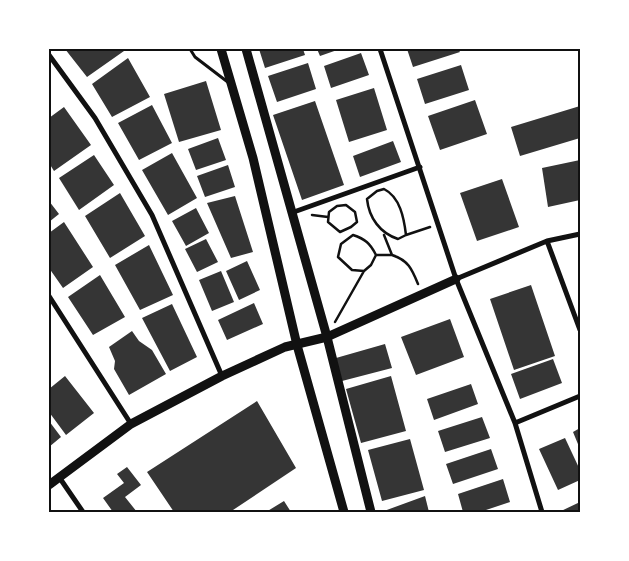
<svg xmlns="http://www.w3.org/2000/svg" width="629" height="561" viewBox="0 0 629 561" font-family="Karla,sans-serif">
	<rect width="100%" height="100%" fill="#fff"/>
	<path fill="#353535" d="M 65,49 L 123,49 L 124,51 L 87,77 Z
		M 259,49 L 303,49 L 305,55 L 265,68 Z
		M 317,49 L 340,49 L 320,56 Z
		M 407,49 L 458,49 L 460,52 L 413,67 Z
		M 361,53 L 369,75 L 331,88 L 324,66 Z
		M 128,58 L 150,97 L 112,117 L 92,84 Z
		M 308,63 L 316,89 L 277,102 L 268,76 Z
		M 461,65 L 469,90 L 425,104 L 417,79 Z
		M 206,81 L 221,130 L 179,142 L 164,94 Z
		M 374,88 L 387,130 L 349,142 L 336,100 Z
		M 475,100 L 487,134 L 440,150 L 428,116 Z
		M 315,101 L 344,185 L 302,200 L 273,115 Z
		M 152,105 L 172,143 L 139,160 L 118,123 Z
		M 580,106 L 580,138 L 520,156 L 511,127 Z
		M 64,107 L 91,145 L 54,171 L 49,163 L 49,118 Z
		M 218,138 L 226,160 L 196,170 L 188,149 Z
		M 393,141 L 401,162 L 360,177 L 353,156 Z
		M 172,153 L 197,198 L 168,215 L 142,170 Z
		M 94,155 L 114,185 L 79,210 L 59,178 Z
		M 580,160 L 580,200 L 548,207 L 542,168 Z
		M 228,165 L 235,187 L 205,197 L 197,176 Z
		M 502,179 L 519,227 L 477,241 L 460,193 Z
		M 120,193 L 145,236 L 110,258 L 85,216 Z
		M 235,196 L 253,252 L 231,258 L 207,203 Z
		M 49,201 L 59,214 L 49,222 Z
		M 196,208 L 209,233 L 186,246 L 172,221 Z
		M 64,222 L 93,267 L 63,288 L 49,268 L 49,233 Z
		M 206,239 L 218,262 L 197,272 L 185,249 Z
		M 149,245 L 173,295 L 140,310 L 115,265 Z
		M 247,261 L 260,290 L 239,300 L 226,271 Z
		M 221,271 L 234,302 L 212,311 L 199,280 Z
		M 100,275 L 125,317 L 93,335 L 68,297 Z
		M 531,285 L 555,356 L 514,370 L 490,299 Z
		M 254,303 L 263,324 L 227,340 L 218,320 Z
		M 172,304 L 197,357 L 170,371 L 142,318 Z
		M 450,319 L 464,357 L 416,375 L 401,337 Z
		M 132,331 L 139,341 L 152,350 L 166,374 L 129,395 L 114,369 L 115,361 L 109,347 Z
		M 385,344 L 392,368 L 342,381 L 336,358 Z
		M 553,359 L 562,383 L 520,399 L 511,374 Z
		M 65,376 L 94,413 L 66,435 L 49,412 L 49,389 Z
		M 391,376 L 406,431 L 361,443 L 346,389 Z
		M 471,384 L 478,404 L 434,420 L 427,399 Z
		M 257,401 L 296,468 L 230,512 L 174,512 L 147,472 Z
		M 482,417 L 490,438 L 445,452 L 438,431 Z
		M 49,421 L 61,437 L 49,447 Z
		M 580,428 L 580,449 L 573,432 Z
		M 565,438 L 580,470 L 580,480 L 558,490 L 539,449 Z
		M 410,439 L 424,490 L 382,501 L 368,450 Z
		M 491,449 L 498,469 L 453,484 L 446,464 Z
		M 127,467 L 141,485 L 125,497 L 137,512 L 113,512 L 103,498 L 124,483 L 117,474 Z
		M 503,479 L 510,502 L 480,512 L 463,512 L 458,494 Z
		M 425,496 L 429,512 L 384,512 L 384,511 Z
		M 284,501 L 291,512 L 266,512 Z
		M 580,502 L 580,512 L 559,512 Z"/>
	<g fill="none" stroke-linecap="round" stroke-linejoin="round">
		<path stroke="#111" stroke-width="2.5" d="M 384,189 C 400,197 404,218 406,235 L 398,239 C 380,233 369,218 367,199 L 377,191 Z
			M 346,205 L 355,212 L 357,222 L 351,227 L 340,232 L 328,222 L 329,212 L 337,206 Z
			M 312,215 L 328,217
			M 353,235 C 365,239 370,243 376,255 L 371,265 L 364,271 L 352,270 L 338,257 L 341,244 Z
			M 384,235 L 392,255 C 408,260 412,269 418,284
			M 406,235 L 430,227
			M 376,255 L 392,255
			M 335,322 L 364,271"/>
		<path stroke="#111" stroke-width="3" d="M 190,49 L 195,57 L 229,83"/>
		<path stroke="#111" stroke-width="5" d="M 380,49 L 456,279 L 515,423 L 542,512
			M 49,55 L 95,118 L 152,215 L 222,376
			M 291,213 L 420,167
			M 547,241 L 580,330
			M 456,279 L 547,241 L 580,234
			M 49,296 L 131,424
			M 515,423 L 580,396
			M 59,477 L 83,512"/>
		<path stroke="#111" stroke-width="9" d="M 49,485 L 131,424 L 222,376 L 285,347 L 327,337 L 456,279"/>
		<path stroke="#111" stroke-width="9" d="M 221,49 L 253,158 L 297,345 L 344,512
			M 246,49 L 327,337 L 371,512"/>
	</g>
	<rect width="629" height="561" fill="none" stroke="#ffffff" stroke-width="100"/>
	<rect x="50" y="50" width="529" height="461" fill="none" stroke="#111" stroke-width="2"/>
</svg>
